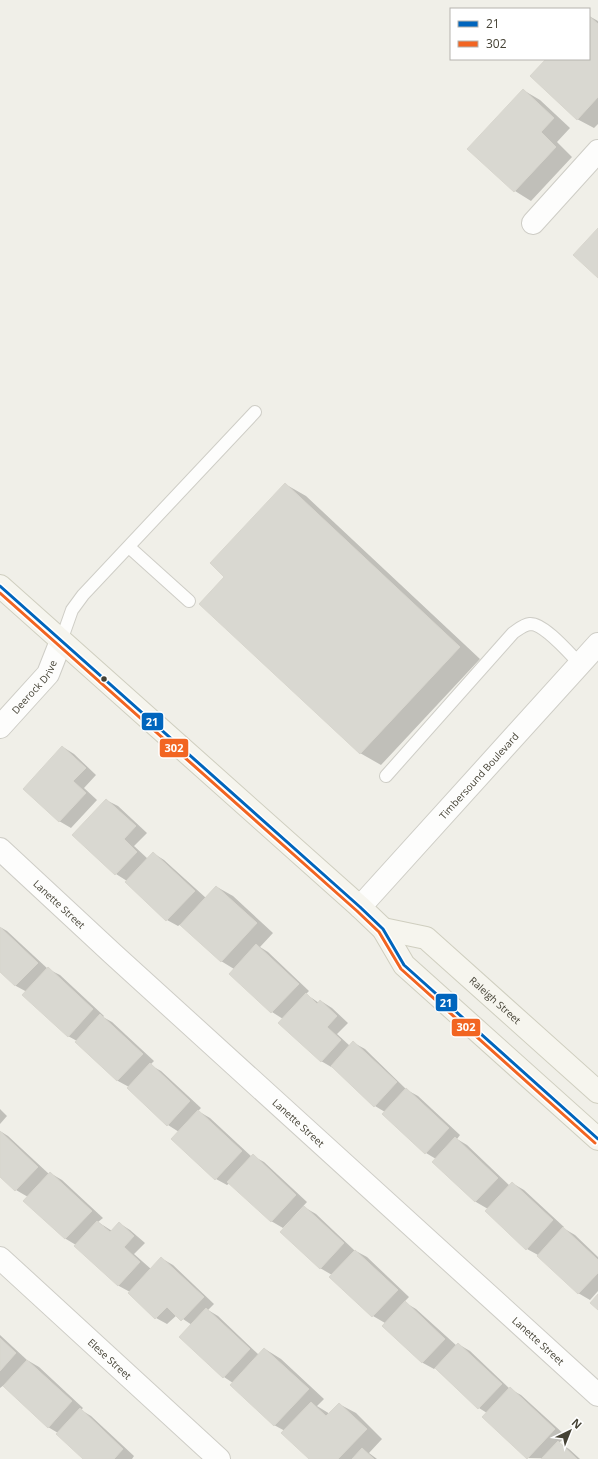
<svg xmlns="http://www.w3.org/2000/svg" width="598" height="1459" viewBox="0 0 598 1459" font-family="'Open Sans',sans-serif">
	<rect width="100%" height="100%" fill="#f0efe8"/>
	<path fill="#0003" d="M 589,16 L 598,21 L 598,124 L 594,128 L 577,119 L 547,59 L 589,59 Z
		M 523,90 L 540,100 L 570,128 L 557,142 L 572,157 L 531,201 L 515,191 Z
		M 285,484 L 306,496 L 480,659 L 381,765 L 360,753 Z
		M 63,747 L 74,754 L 96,775 L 84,788 L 97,800 L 71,828 L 59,821 Z
		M 106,800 L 118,806 L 147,833 L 134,846 L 148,859 L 153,853 L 164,860 L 206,898 L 217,887 L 233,896 L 273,933 L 260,947 L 268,952 L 309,991 L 306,994 L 319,1003 L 321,1001 L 332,1008 L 348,1023 L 337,1034 L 350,1046 L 354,1043 L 365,1049 L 407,1090 L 418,1096 L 460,1135 L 457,1139 L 467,1145 L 510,1186 L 512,1183 L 524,1190 L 564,1227 L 563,1228 L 575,1235 L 598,1257 L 598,1291 L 590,1300 L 578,1293 L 538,1255 L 527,1249 L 488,1209 L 476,1202 L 433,1162 L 436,1159 L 426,1153 L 383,1114 L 385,1112 L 375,1106 L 333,1067 L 333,1068 L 321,1061 L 283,1019 L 272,1012 L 230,974 L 234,969 L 221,961 L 181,924 L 178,926 L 167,920 L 126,882 L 127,881 L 116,874 L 74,835 Z
		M 0,927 L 7,931 L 48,969 L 60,975 L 104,1016 L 103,1017 L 112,1022 L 154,1061 L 150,1065 L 161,1071 L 201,1108 L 198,1111 L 210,1118 L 252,1157 L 253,1156 L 264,1162 L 307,1202 L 283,1228 L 271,1221 L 230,1183 L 227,1185 L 216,1179 L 179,1132 L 168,1125 L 129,1087 L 118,1081 L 76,1042 L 77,1041 L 68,1036 L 27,992 L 16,986 L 0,971 Z
		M 0,1109 L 7,1116 L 0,1124 Z
		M 0,1131 L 8,1136 L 49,1174 L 50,1173 L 62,1180 L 103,1218 L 98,1222 L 112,1231 L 119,1223 L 130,1230 L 145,1243 L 134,1254 L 151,1269 L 161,1258 L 173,1265 L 214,1304 L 208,1310 L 218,1316 L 259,1355 L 265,1349 L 281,1359 L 324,1399 L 317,1406 L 330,1414 L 339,1404 L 356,1413 L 382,1439 L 369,1453 L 377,1459 L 310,1459 L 285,1431 L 274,1425 L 233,1383 L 224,1377 L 192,1325 L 177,1315 L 167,1324 L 156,1318 L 130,1292 L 119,1286 L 75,1246 L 76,1245 L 66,1239 L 25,1201 L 28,1197 L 16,1190 L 0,1175 Z
		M 304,1207 L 316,1214 L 354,1250 L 367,1257 L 409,1297 L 404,1302 L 416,1309 L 457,1346 L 458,1344 L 470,1351 L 510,1389 L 521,1395 L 566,1436 L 559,1443 L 569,1449 L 580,1459 L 528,1458 L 484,1417 L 487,1413 L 479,1408 L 435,1368 L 434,1369 L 423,1363 L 383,1326 L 385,1323 L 373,1316 L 331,1277 L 332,1275 L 320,1268 Z
		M 0,1335 L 27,1360 L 39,1367 L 83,1408 L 81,1410 L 91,1416 L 134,1456 L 132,1459 L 85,1459 L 58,1433 L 48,1427 L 4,1385 L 0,1388 Z"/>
	<path fill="#d9d8d1" stroke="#d8d6ce" d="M 589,16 L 598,24 L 598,97 L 577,120 L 530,76 L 546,59 L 589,59 Z
		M 523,89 L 554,118 L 541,132 L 556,147 L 514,192 L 467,149 Z
		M 598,228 L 598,278 L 573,255 Z
		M 285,483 L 460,647 L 360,754 L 199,604 L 224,577 L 210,563 Z
		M 62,746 L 86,768 L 73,781 L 86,793 L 59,822 L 23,789 Z
		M 106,799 L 136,826 L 124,839 L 137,852 L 115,875 L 72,835 Z
		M 153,852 L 195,891 L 166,921 L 125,882 Z
		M 216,886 L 257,923 L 221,962 L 180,925 Z
		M 0,927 L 38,963 L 15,986 L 0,972 Z
		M 256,944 L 299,984 L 271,1013 L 229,974 Z
		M 48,967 L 93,1009 L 68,1037 L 22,995 Z
		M 306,993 L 317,1004 L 320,1000 L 337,1016 L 327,1027 L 341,1040 L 321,1062 L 278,1023 Z
		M 100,1014 L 143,1054 L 117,1081 L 75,1042 Z
		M 353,1041 L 397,1082 L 374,1107 L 331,1066 Z
		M 150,1063 L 190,1101 L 167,1126 L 127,1088 Z
		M 406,1088 L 449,1128 L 425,1154 L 382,1114 Z
		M 198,1110 L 242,1151 L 215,1180 L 171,1139 Z
		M 0,1131 L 38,1167 L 15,1191 L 0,1177 Z
		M 455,1137 L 498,1178 L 475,1202 L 432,1162 Z
		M 253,1154 L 296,1195 L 271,1222 L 227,1182 Z
		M 50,1172 L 92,1211 L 65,1239 L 23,1201 Z
		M 512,1182 L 553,1220 L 526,1250 L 485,1211 Z
		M 304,1206 L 344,1243 L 320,1269 L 280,1232 Z
		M 97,1221 L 110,1232 L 119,1222 L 134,1236 L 124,1247 L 140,1262 L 118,1286 L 74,1246 Z
		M 563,1227 L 598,1260 L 598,1273 L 578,1294 L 537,1256 Z
		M 355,1250 L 398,1290 L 372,1317 L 329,1277 Z
		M 161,1257 L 204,1297 L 181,1321 L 167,1307 L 155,1319 L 128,1293 Z
		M 598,1294 L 598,1310 L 590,1303 Z
		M 405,1301 L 445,1339 L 422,1363 L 382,1326 Z
		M 206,1308 L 250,1349 L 223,1378 L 179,1337 Z
		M 0,1338 L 16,1353 L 0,1371 Z
		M 458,1343 L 502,1384 L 478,1409 L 435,1368 Z
		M 264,1348 L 309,1389 L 274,1426 L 230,1385 Z
		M 27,1360 L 72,1401 L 48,1428 L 3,1386 Z
		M 510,1387 L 555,1429 L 527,1459 L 482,1417 Z
		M 311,1402 L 326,1416 L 339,1403 L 367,1429 L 338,1459 L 309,1459 L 281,1433 Z
		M 80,1408 L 123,1449 L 114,1459 L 83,1459 L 56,1434 Z
		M 558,1441 L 577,1459 L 541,1459 Z
		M 362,1448 L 374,1459 L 352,1459 Z"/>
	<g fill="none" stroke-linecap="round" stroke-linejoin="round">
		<g stroke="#cecdc6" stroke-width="14">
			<path id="lane" d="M 129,547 L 189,601
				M 61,641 L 72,610 L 83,595 L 255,412
				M 386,776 L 513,633 C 519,629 523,625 530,624 C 544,623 570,654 580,664"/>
		</g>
		<g stroke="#cecdc6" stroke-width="24">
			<g id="street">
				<path d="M 533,223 L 598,151"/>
				<path id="s1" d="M 0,727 L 48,674 L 61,641"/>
				<path id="s2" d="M 0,849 L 113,954 L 598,1395"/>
				<path id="s3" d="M 360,907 L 598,644"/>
				<path id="s4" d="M 0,1258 L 219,1459"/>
			</g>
		</g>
		<g stroke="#cfcebf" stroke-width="24">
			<g id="secondary">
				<path d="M 0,586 L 360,907 L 383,929 L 404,965 L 598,1139"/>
				<path id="s5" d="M 383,929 L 426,938 L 598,1092"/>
			</g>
		</g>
		<use href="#lane" stroke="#fdfdfc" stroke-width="12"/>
		<use href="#street" stroke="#fdfdfc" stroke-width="22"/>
		<use href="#secondary" stroke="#f6f5ee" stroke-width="22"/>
		<g stroke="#fff" stroke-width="6">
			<path id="bus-1" d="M 0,586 L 360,907 L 383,929 L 404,965 L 598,1139"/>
		</g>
		<g stroke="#fff" stroke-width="6">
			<path id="bus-2" d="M 0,593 L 357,911 L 379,932 L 401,969 L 595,1143"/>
		</g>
		<use href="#bus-1" stroke="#0065bd" stroke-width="3"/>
		<use href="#bus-2" stroke="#f26522" stroke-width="3"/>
	</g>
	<circle fill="#454235" stroke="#fff" stroke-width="1.5" cx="104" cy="679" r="3.5"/>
	<g text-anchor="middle" stroke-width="3" stroke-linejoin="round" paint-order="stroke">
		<g font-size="10" fill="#454235" stroke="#fff">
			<text dy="4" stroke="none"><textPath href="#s1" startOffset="53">Deerock Drive</textPath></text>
			<text dy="4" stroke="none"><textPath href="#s3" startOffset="177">Timbersound Boulevard</textPath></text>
			<text dy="4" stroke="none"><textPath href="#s2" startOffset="81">Lanette Street</textPath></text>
			<text dy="4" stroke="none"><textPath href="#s5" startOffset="137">Raleigh Street</textPath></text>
			<text dy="4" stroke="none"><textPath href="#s2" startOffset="405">Lanette Street</textPath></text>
			<text dy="4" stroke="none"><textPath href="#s2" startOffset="729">Lanette Street</textPath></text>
			<text dy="4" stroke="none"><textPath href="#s4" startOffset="149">Elese Street</textPath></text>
		</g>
	</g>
	<g stroke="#fff" stroke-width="1.5">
		<rect x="141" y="712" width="23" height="19" rx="4" fill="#0065bd"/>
		<rect x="159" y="738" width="30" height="20" rx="4" fill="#f26522"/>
		<rect x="435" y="993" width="23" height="19" rx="4" fill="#0065bd"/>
		<rect x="451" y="1018" width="30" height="19" rx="4" fill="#f26522"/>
	</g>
	<g font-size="11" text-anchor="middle" font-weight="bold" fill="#fff">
		<text x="152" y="726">21</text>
		<text x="174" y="752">302</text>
		<text x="446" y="1007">21</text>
		<text x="466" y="1031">302</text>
	</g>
	<rect x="450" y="8" width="140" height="52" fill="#ffffff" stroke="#b5b3ae"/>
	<rect x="458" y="21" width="20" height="6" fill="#0065bd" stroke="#b5b3ae"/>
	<text x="486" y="28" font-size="12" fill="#454235">21</text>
	<rect x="458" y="41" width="20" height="6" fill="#f26522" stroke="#b5b3ae"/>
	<text x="486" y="48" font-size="12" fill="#454235">302</text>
	<g transform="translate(570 1431) rotate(43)" stroke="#ffffff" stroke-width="3" paint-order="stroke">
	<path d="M0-3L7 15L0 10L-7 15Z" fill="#454235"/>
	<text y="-6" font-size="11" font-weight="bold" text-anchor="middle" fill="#454235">N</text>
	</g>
</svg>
